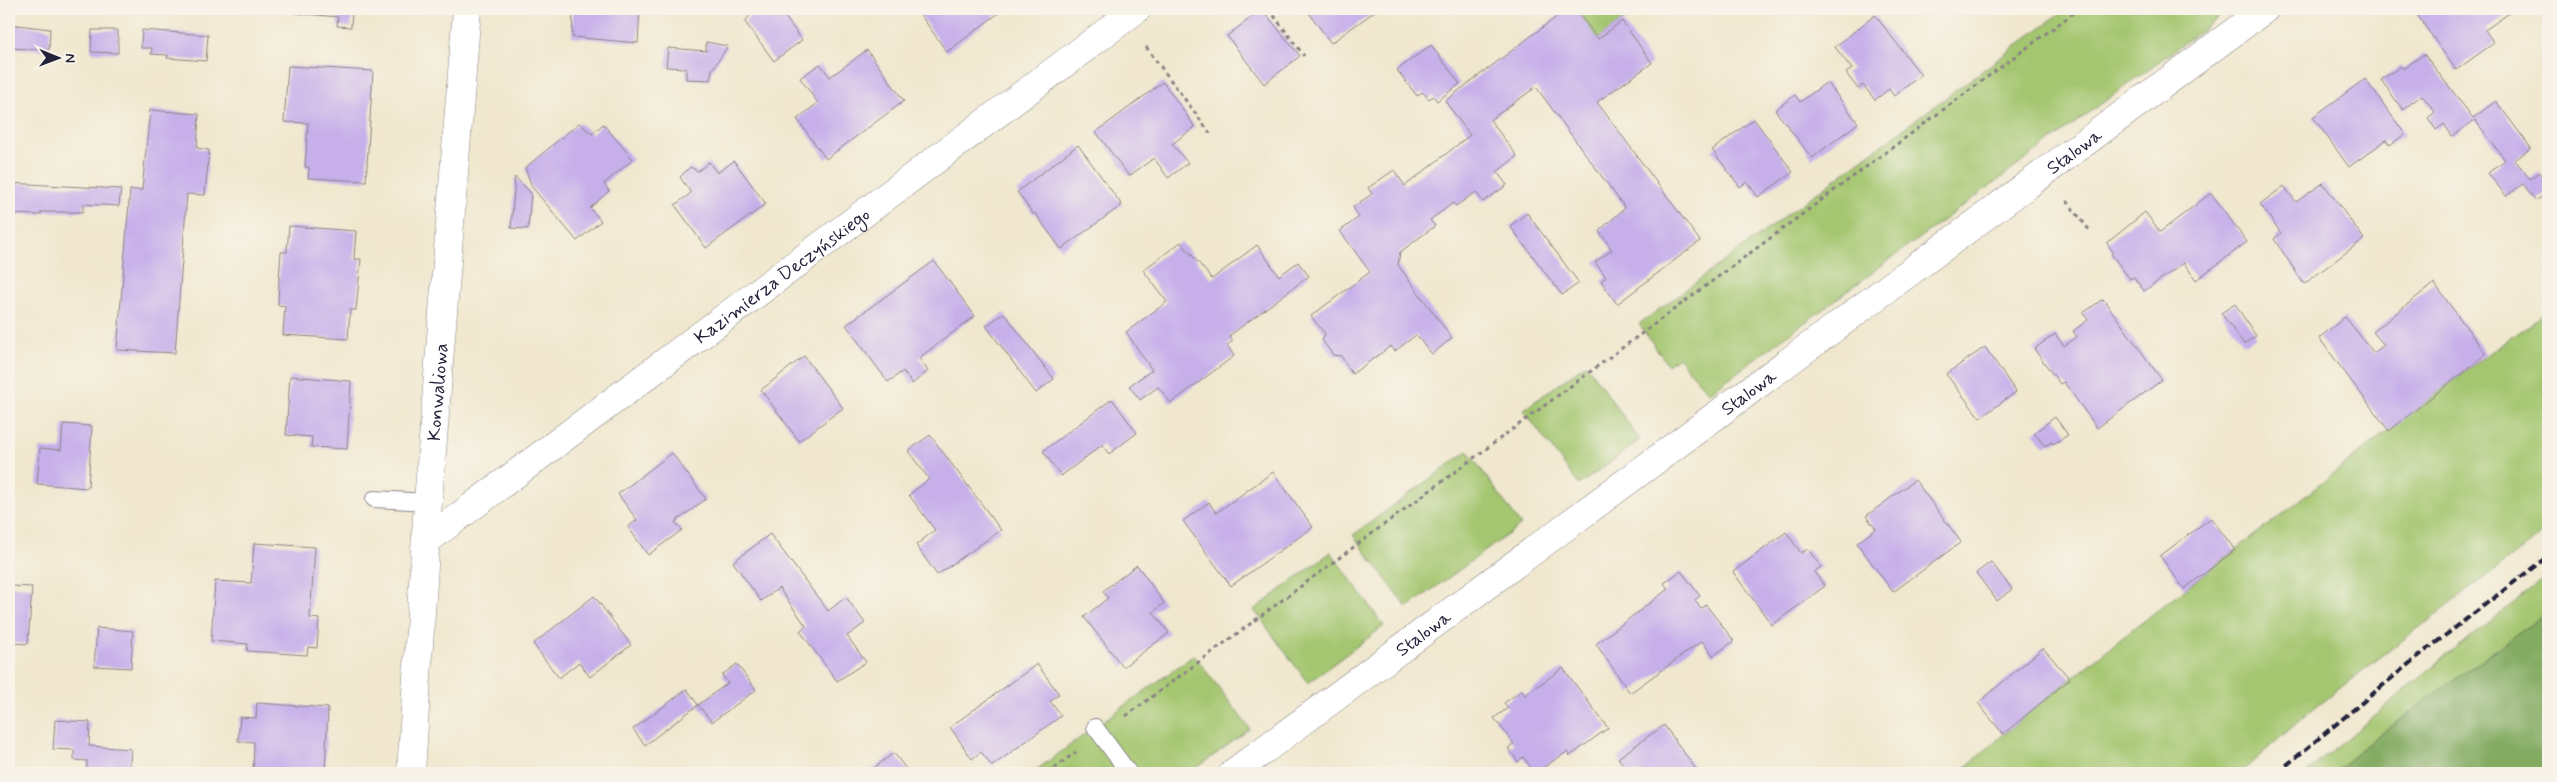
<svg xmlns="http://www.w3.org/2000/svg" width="2557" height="782" viewBox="0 0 2557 782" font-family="Mynerve,sans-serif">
	<rect width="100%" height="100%" fill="#f7f3e8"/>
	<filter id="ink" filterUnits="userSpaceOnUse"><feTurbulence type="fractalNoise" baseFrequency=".02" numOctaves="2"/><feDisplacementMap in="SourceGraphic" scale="10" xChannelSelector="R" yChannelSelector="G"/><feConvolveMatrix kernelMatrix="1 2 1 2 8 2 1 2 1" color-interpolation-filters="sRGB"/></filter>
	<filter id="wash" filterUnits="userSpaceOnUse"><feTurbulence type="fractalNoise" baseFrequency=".0096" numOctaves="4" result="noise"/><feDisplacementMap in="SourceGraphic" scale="20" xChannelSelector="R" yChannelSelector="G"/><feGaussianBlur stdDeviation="1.12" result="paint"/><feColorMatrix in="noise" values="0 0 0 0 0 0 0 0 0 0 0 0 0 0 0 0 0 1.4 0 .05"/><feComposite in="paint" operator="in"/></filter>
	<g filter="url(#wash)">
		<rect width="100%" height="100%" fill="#f0e7ce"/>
		<path fill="#a4c66f" stroke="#637455" d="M 1578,9 L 1639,9 L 1598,39 L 1576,10 Z
			M 2066,9 L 2230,9 L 1709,393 L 1678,357 L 1668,365 L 1639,324 Z
			M 2548,311 L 2548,529 L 2314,708 L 2240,773 L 1959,773 C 2062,682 2172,599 2281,515 C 2369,446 2456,375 2548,311 Z
			M 1586,364 L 1640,440 L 1579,485 L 1523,410 Z
			M 1468,451 L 1521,525 L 1407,608 L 1353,535 Z
			M 1331,552 L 1384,626 L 1308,683 L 1254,610 Z
			M 2548,576 L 2548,612 L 2373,739 L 2334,773 L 2306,773 L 2442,659 Z
			M 1194,655 L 1250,729 L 1190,773 L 1032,773 Z"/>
		<path fill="#83ab62" stroke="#52664e" d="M 2548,612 L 2548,773 L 2334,773 L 2373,739 Z"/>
		<g id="blocks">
			<path fill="#c7afea" d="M 295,9 L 378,9 L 378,13 L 352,12 L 351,27 L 337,26 L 338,17 L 295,13 Z
				M 573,9 L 640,9 L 638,43 L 572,37 Z
				M 754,9 L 782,9 L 780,10 L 802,40 L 774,61 L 745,22 Z
				M 919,9 L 1004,9 L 947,52 L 917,10 Z
				M 1262,9 L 1300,56 L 1264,84 L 1227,36 Z
				M 1306,9 L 1378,9 L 1331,43 Z
				M 1567,9 L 1578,9 L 1576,10 L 1598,39 L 1622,21 L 1652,63 L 1597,102 L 1700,241 L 1617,304 L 1601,281 L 1606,277 L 1595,262 L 1612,250 L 1599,231 L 1625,208 L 1536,87 L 1490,120 L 1517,156 L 1497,172 L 1507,185 L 1483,202 L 1476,192 L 1456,206 L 1453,203 L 1430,220 L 1435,226 L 1400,252 L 1398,265 L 1452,338 L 1432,354 L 1416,335 L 1395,351 L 1391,346 L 1352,374 L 1341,356 L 1333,355 L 1322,340 L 1325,334 L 1311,316 L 1370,272 L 1340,231 L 1359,217 L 1353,207 L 1372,194 L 1368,188 L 1394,170 L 1405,186 L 1470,135 L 1445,101 Z
				M 2419,9 L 2515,9 L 2485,30 L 2494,43 L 2456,70 L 2415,12 Z
				M 1875,15 L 1921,75 L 1894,96 L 1889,89 L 1875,100 L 1863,85 L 1858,89 L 1846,73 L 1852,69 L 1835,47 Z
				M 9,24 L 50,29 L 49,50 L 9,48 Z
				M 92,30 L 118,30 L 118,53 L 91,52 Z
				M 142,30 L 208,35 L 206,61 L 167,58 L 168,55 L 151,54 L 152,48 L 141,48 Z
				M 706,42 L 728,46 L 712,70 L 710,80 L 686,79 L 686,68 L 666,67 L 668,48 L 706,51 Z
				M 1431,45 L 1460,84 L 1437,101 L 1433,96 L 1429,99 L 1422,92 L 1417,96 L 1397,70 Z
				M 867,50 L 904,101 L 826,159 L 797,119 L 818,103 L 800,78 L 820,64 L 830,77 Z
				M 2424,54 L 2473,118 L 2496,101 L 2531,148 L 2515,160 L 2530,179 L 2539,172 L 2548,185 L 2548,192 L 2536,201 L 2523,184 L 2506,196 L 2488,173 L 2505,160 L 2475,120 L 2452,136 L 2444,124 L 2436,130 L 2428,118 L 2435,112 L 2422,95 L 2403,110 L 2381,80 L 2401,66 L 2403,69 Z
				M 288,66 L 373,71 L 366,181 L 308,178 L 309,167 L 305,167 L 308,123 L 284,122 Z
				M 2365,79 L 2405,134 L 2390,145 L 2386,140 L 2349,167 L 2313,117 Z
				M 1163,82 L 1195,127 L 1172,144 L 1188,163 L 1168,178 L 1154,158 L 1129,176 L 1096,132 Z
				M 1827,82 L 1858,123 L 1812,158 L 1775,110 L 1795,95 L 1800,102 Z
				M 150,110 L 199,114 L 197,148 L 209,150 L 205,195 L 187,194 L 175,353 L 117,350 L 130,190 L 142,190 Z
				M 1754,119 L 1793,172 L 1758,197 L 1747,182 L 1740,187 L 1712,150 Z
				M 579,123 L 592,134 L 603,124 L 633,159 L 604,184 L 609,191 L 590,208 L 601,221 L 577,241 L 532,187 L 525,168 Z
				M 1078,145 L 1122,205 L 1061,249 L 1035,213 L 1033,214 L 1017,192 Z
				M 734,161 L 766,204 L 706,248 L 675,205 L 691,193 L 680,177 L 690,167 L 698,171 L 709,162 L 717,173 Z
				M 515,177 L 531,193 L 528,229 L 511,228 Z
				M 9,183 L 121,189 L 119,206 L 83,204 L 83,212 L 41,212 L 41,215 L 9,214 Z
				M 2323,183 L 2364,239 L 2304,284 L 2274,239 L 2281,233 L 2260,204 L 2284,186 L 2296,202 Z
				M 2211,193 L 2247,242 L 2196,280 L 2184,263 L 2144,291 L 2134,277 L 2130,279 L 2111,254 L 2113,252 L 2107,243 L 2145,212 L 2160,232 Z
				M 1527,213 L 1579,283 L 1562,295 L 1510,226 Z
				M 289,226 L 356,231 L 354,259 L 361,259 L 356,310 L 350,310 L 348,339 L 283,335 L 285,306 L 278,305 L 279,280 L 281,252 L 287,252 Z
				M 1181,242 L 1212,279 L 1257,245 L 1279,276 L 1298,262 L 1309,276 L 1229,336 L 1233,341 L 1227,345 L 1234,356 L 1171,403 L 1158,387 L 1140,400 L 1129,386 L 1152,370 L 1126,332 L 1167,302 L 1143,270 Z
				M 934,261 L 975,316 L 919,358 L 928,371 L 912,384 L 903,371 L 888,382 L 846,325 Z
				M 2434,283 L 2486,354 L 2389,431 L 2319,338 L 2345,317 L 2374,353 L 2384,345 L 2373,332 Z
				M 2103,299 L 2162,380 L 2097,428 L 2064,382 L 2060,384 L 2034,349 L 2055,334 L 2064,346 L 2077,337 L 2073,331 L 2088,320 L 2083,313 Z
				M 2235,304 L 2256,336 L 2244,344 L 2221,313 Z
				M 1004,313 L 1054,379 L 1036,393 L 986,326 Z
				M 1985,347 L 2016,392 L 1980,418 L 1946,374 Z
				M 804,356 L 843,408 L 799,441 L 761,390 Z
				M 290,376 L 351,381 L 347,449 L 311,447 L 312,437 L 286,435 Z
				M 1112,399 L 1137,433 L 1109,454 L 1102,445 L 1061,476 L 1043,451 Z
				M 2055,417 L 2068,435 L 2053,444 L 2052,442 L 2045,446 L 2034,433 Z
				M 63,424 L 92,426 L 88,488 L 37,484 L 40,448 L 61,450 Z
				M 930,435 L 1001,530 L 937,575 L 916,545 L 935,530 L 909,495 L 929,479 L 908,451 Z
				M 672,453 L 706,499 L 675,522 L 682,530 L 648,555 L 628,527 L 637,520 L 618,494 Z
				M 1273,472 L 1313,527 L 1231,586 L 1183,521 L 1209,502 L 1216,513 Z
				M 1915,480 L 1961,542 L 1893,592 L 1857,543 L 1876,529 L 1866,516 Z
				M 2211,518 L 2235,550 L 2184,589 L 2160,556 Z
				M 1786,532 L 1801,553 L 1808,549 L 1821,567 L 1814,572 L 1825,586 L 1772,625 L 1733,572 Z
				M 770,534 L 828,611 L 846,597 L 865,623 L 847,636 L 866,662 L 837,681 L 800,631 L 806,626 L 779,588 L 761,601 L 733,562 Z
				M 254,543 L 315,547 L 310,618 L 319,619 L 317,648 L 308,647 L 307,655 L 247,651 L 248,644 L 211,641 L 215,581 L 251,583 Z
				M 1991,562 L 2012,589 L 1997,601 L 1976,573 Z
				M 1137,565 L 1164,603 L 1153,612 L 1169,633 L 1123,667 L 1084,617 L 1108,598 L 1103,591 Z
				M 1681,571 L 1700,596 L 1695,600 L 1701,609 L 1706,605 L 1734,641 L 1713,656 L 1702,641 L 1630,693 L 1596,644 L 1668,589 L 1664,583 Z
				M 9,586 L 32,587 L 28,644 L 13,643 L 14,634 L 9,634 Z
				M 594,596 L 631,645 L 590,677 L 579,662 L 559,678 L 533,644 Z
				M 97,628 L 133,631 L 131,668 L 94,666 Z
				M 2043,648 L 2070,679 L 2003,734 L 1978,703 Z
				M 737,664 L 756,690 L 712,722 L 698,705 L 728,683 L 722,675 Z
				M 1037,664 L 1059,694 L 1050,701 L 1061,716 L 992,766 L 981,752 L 972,759 L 950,727 Z
				M 1563,668 L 1608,728 L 1570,756 L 1567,752 L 1535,773 L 1523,757 L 1518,762 L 1508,748 L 1514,744 L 1494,718 L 1508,708 L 1504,703 L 1522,690 L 1525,695 Z
				M 687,689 L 698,705 L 645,745 L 633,729 Z
				M 257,703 L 328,708 L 325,773 L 253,773 L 254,742 L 238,741 L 240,717 L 256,718 Z
				M 55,720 L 90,722 L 89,746 L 131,749 L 129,773 L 87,773 L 87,761 L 74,760 L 74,750 L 53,749 Z
				M 1664,725 L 1698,772 L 1629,773 L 1618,758 Z
				M 894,753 L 909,773 L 867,773 Z"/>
		</g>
	</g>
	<g filter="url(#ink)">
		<use href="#blocks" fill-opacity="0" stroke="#898484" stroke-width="1"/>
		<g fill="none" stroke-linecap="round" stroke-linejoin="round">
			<g stroke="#898484" stroke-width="18">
				<path id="service" d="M 374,499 L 428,502
					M 1095,727 L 1129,773"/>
			</g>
			<g stroke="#898484" stroke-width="29">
				<g id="minor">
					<path id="s1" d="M 426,541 L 1137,9"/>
					<path id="s2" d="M 411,773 L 428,502 L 467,9"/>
					<path id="s3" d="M 1233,773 L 2265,9"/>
				</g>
			</g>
			<path stroke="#898484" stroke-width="3" stroke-dasharray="4 4" stroke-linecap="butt" d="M 1269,9 L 1304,56
				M 1146,47 L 1210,133
				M 2067,201 L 2090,231
				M 1126,716 L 2079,9
				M 1048,773 L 1076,752"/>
			<use href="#service" stroke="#fff" stroke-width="16"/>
			<use href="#minor" stroke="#fff" stroke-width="28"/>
			<path stroke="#22223b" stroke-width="4" stroke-dasharray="8 4" stroke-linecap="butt" d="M 2277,773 L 2416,658 L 2548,556"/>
		</g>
	</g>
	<g text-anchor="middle" stroke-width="4.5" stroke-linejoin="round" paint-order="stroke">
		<g font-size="19" fill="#22223b" stroke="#f7f3e8">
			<text dy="7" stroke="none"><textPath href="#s3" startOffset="1046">Stalowa</textPath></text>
			<text dy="7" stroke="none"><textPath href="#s1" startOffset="444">Kazimierza Deczyńskiego</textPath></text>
			<text dy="7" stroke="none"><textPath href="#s2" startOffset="382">Konwaliowa</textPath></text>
			<text dy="7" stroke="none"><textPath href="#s3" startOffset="641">Stalowa</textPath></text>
			<text dy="7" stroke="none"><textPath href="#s3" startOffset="236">Stalowa</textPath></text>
		</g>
	</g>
	<rect width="2557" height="782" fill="none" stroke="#f7f3e8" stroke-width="30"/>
	<g transform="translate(58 58) rotate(91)" stroke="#f7f3e8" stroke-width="4" paint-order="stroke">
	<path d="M0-4L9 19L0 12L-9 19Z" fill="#22223b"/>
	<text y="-8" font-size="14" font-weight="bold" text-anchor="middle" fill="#22223b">N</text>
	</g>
</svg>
